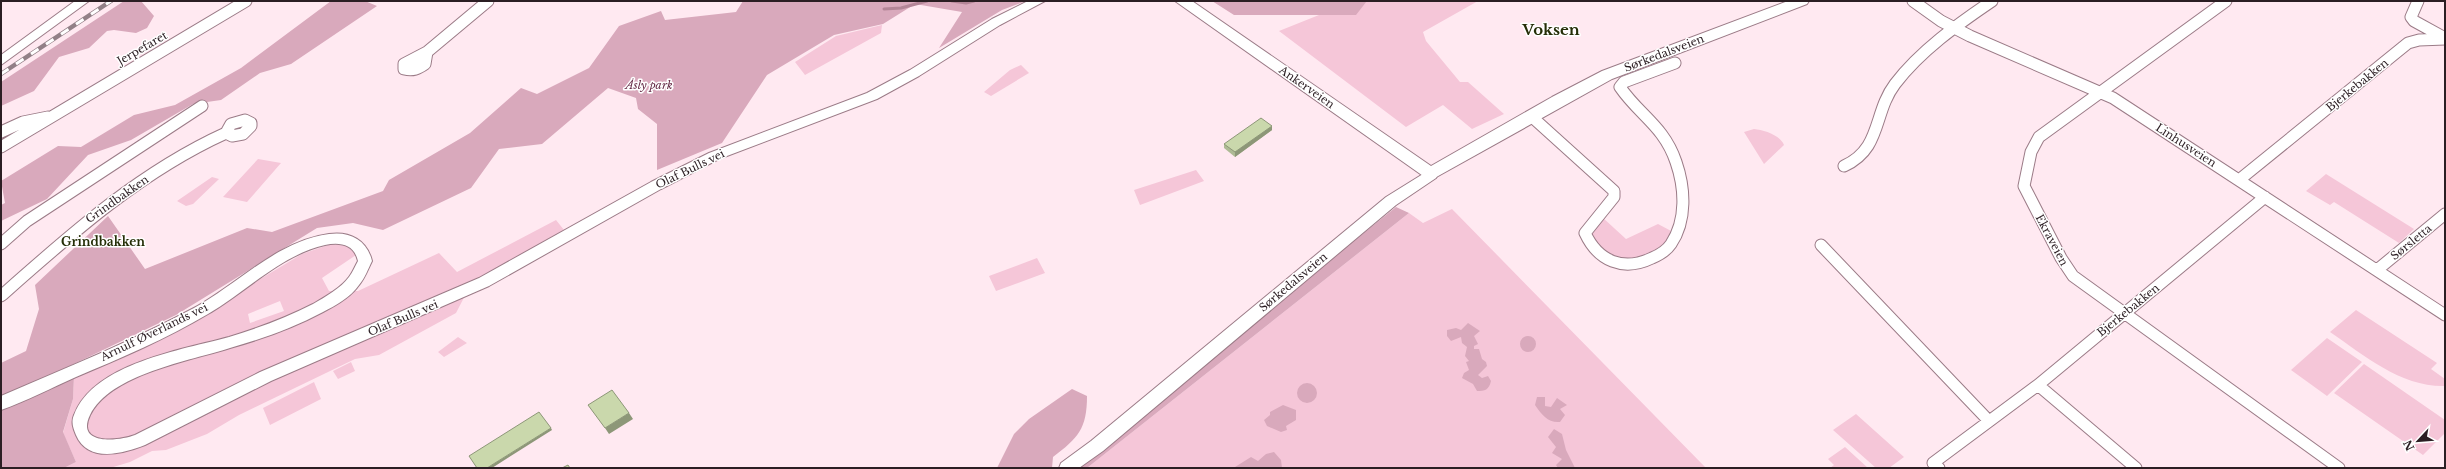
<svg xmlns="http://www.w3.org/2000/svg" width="2446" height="469" viewBox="0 0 2446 469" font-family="'Libre Baskerville',serif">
	<rect width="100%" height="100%" fill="#ffe9f1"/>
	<path fill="#f5c6d8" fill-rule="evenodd" d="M 1367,1 L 1478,1 L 1423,32 L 1426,41 L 1460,82 L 1468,82 L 1504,114 L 1472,129 L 1443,105 L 1406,127 L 1279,31 L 1319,15 L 1355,15 Z
		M 882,25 L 881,33 L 805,75 L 795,62 L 836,36 Z
		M 1021,65 L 1029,73 L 991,96 L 984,92 L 1010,70 Z
		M 1754,129 C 1764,130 1780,135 1784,145 L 1764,164 L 1744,132 Z
		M 258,159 L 281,163 L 247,202 L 223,197 Z
		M 1196,170 L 1204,181 L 1140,205 L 1134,190 Z
		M 2326,174 L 2414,229 L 2399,243 L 2334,202 L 2330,205 L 2306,191 Z
		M 212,177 L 219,179 L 193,204 L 186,206 L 177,201 Z
		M 1452,209 L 1706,468 L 1087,468 L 1409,213 L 1423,223 Z
		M 1602,217 L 1626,239 L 1658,224 L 1673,232 L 1659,250 L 1632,262 L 1605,257 L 1590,233 Z
		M 556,220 L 564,230 L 472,282 L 456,313 L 379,355 L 355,359 L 239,415 L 207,434 L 166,450 L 152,451 L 130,462 L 110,468 L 64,468 L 76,462 L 63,433 L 73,399 L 74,376 L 169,334 L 302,254 L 331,244 L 348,246 L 356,255 L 322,278 L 329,291 L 358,291 L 439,253 L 457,272 ZM 280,301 L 284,311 L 250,323 L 248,314 Z
		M 1037,258 L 1045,273 L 996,291 L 989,276 Z
		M 2356,310 L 2437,363 L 2431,369 L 2445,379 L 2445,386 C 2401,387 2365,356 2330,332 Z
		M 458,337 L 467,343 L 444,357 L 438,352 Z
		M 2327,338 L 2362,362 L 2327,396 L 2291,370 Z
		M 351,362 L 355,371 L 338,379 L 333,371 Z
		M 2364,364 L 2445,420 L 2445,433 L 2423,455 L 2334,393 Z
		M 314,382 L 321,399 L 270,425 L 263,408 Z
		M 1856,414 L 1904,457 L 1889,468 L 1876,468 L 1833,430 Z
		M 1845,447 L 1868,468 L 1830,468 L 1834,465 L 1828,459 Z"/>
	<path fill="#d9a9bc" d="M 124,1 L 141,1 L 154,16 L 147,28 L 136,33 L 114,30 L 107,31 L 89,48 L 59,57 L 34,91 L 1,106 L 1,82 Z
		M 331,1 L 365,1 L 377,6 L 291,64 L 260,73 L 221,100 L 193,104 L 131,140 L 88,155 L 47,199 L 1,221 L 1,205 L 5,203 L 1,181 L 58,146 L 81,147 L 134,115 L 175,105 L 241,68 Z
		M 743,1 L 1026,1 L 1002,10 L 939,48 L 962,12 L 915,4 L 883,24 L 834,35 L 767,75 L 722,143 L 657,170 L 657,124 L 638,109 L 636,98 L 608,88 L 542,144 L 499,149 L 471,188 L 383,230 L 353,223 L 317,228 L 176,315 L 1,399 L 1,363 L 26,351 L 39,309 L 35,285 L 108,216 L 145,269 L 247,228 L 272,232 L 383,191 L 389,180 L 470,133 L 521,88 L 537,94 L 589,68 L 619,26 L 661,11 L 665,20 L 736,12 Z
		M 1212,1 L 1367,1 L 1356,15 L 1234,15 Z
		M 1396,207 L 1409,213 L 1087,468 L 1077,468 L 1186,376 Z
		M 1468,323 L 1480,331 L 1474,336 L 1478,344 L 1474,346 L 1474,349 L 1479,349 L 1482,359 L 1486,362 L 1487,366 L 1478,375 L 1482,378 L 1488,376 L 1491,381 C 1489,390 1485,391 1477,391 L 1473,384 L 1462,378 L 1464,373 L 1469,370 L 1466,362 L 1469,361 L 1465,356 L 1467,347 L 1462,343 L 1461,337 L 1451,341 L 1447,336 L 1447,330 L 1456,328 L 1461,330 Z
		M1520 344a8 8 0 1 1 16 0a8 8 0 1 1-16 0Z
		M 74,376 L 73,399 L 63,432 L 76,462 L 64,468 L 1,468 L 1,409 Z
		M1297 393a10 10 0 1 1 20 0a10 10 0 1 1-20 0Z
		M 1072,389 L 1087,396 C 1087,429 1078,438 1053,457 L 1052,468 L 997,468 L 1014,434 L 1029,419 Z
		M 1537,397 L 1545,397 L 1545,406 L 1551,407 L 1557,398 L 1567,405 L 1560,409 L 1565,415 L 1560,422 C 1548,423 1542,415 1535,405 Z
		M 1283,405 L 1296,410 L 1296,420 L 1286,426 L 1287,430 L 1281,432 L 1267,426 L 1264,420 L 1270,415 L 1270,412 Z
		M 1554,429 L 1562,434 L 1566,450 L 1575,468 L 1558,468 L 1556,465 L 1562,459 L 1552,453 L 1556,447 L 1548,437 Z
		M 1274,452 L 1281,460 L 1282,468 L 1235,467 L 1251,457 L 1258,461 L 1266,454 Z"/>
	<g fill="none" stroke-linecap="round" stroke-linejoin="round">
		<path stroke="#b38597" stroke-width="3" d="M 952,1 L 966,3 L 974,1
			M 884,9 L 901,8 L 927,1"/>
		<g stroke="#9b7b87" stroke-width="13">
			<path id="minor" d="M 1913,1 L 1941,21 L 1970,36 L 2113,98 L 2445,315
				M 2226,1 L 2039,137 L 2031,152 L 2024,186 L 2061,258 L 2073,276 L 2339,468
				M 2418,1 L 2411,17 L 2414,21 L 2445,38
				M 427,52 L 425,64 C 418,69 413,71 404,69 L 404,64 Z
				M 427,52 L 488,1
				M 1531,116 L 1614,191 L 1614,197 L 1585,233 C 1598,261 1623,272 1652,258 C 1659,255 1667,250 1671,244 C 1687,220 1685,188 1676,162 C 1664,126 1639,115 1620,87 L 1624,82 L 1675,63
				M 245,120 L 251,123 L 251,126 L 243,134 L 232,136 L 226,133 L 231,124 Z
				M 1,132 L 23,122 L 48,117
				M 1,147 L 246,1
				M 1844,166 C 1882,149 1873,113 1895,84 C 1920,51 1958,24 1992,1
				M 2239,180 L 2408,43 L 2419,40 L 2445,39
				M 1,244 L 27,221 L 202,106
				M 1821,245 L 1989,421
				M 2377,270 L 2445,214
				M 1,296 C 71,234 140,172 226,133
				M 2038,385 L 2136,468
				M 1939,468 L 1933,463 L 2038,385 L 2265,197"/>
		</g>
		<g stroke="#9b7b87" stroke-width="2">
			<path id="tertiary" d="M 75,1 L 89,1 L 1,65 L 1,55 Z
				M 1028,1 L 1045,1 L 1000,25 L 919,76 L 877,99 L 719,159 L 661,189 L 489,286 L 271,381 L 145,445 C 122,454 88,463 76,435 C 73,428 71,422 74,415 C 94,363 182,350 229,337 C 258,328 286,318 313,304 C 325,297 341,288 349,277 C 353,272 355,266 358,261 C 354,244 340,242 325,245 C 281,255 246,292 208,314 C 166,339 121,358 76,377 C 51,388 27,401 1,410 L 1,396 C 66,368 132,341 194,308 C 238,284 277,241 329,234 C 350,231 367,240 372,261 C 368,269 365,278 359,285 C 351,297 335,306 323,312 C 293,328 262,339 230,348 C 190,361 110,374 90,415 C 75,446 120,441 135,435 L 260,372 L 479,278 L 651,182 L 709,153 L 867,93 L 910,70 L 992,19 Z
				M 1431,169 L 1436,170 L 1438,174 L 1436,178 L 1396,205 L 1103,451 L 1079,468 L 1059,468 L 1061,463 L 1091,441 L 1386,197 Z"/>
		</g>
		<g stroke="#9b7b87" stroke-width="2">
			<path id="secondary" d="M 1175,1 L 1192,1 L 1431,166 L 1552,97 L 1602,71 L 1788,1 L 1809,1 L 1807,4 L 1612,79 L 1431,180 L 1426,178 Z"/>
		</g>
		<use href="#minor" stroke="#fff" stroke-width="11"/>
		<use href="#tertiary" fill="#fff" fill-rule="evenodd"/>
		<use href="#secondary" fill="#fff" fill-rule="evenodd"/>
		<g stroke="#928087" stroke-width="4.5">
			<path id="rail" d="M 1,74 L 111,1"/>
		</g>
		<use href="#rail" stroke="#fff" stroke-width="3" stroke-dasharray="9" stroke-linecap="butt"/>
	</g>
	<path fill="#aeba94" d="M 1272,126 L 1272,130 L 1235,157 L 1224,148 L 1224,144 Z"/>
	<path fill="#8d9778" d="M 1272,126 L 1272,130 L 1235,157 L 1235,152 Z
		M 629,413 L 633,419 L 609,434 L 605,428 Z
		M 551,428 L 552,430 L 492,468 L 487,468 Z"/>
	<path fill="#cad8ac" stroke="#8d9778" d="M 1261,118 L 1272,126 L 1235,152 L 1224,144 Z
		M 612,390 L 629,413 L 605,428 L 588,405 Z
		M 539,412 L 551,428 L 487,468 L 477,468 L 469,456 Z
		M 568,465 L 570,468 L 562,468 Z"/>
	<g text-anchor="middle" stroke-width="3" stroke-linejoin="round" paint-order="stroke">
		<g font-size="11" fill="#2b1e23" stroke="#fff">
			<text transform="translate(142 48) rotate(-30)" y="4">Jerpefaret</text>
			<text transform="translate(1664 53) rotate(-21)" y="4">Sørkedalsveien</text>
			<text transform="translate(2357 85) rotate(-39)" y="4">Bjerkebakken</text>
			<text transform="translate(1307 87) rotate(35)" y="4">Ankerveien</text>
			<text transform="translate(2186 145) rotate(33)" y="4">Linhusveien</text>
			<text transform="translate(690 169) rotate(-26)" y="4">Olaf Bulls vei</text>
			<text transform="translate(117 199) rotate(-35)" y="4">Grindbakken</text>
			<text transform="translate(2052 240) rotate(62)" y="4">Ekraveien</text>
			<text transform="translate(2411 242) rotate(-39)" y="4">Sørsletta</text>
			<text transform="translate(1293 282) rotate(-40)" y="4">Sørkedalsveien</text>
			<text transform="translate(2128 310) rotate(-39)" y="4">Bjerkebakken</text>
			<text transform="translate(403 318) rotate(-23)" y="4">Olaf Bulls vei</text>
			<text transform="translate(154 332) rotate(-26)" y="4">Arnulf Øverlands vei</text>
		</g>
		<g font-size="11" font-style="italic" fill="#642945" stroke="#fff">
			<text x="649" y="89">Åsly park</text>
		</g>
		<g font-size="12" font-weight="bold" fill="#252e07" stroke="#fff">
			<text x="103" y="246">Grindbakken</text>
		</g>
		<g font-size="15" font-weight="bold" fill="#252e07" stroke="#fff">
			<text x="1551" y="35">Voksen</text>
		</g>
	</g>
	<rect width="2446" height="469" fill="none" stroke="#2b1e23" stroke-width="4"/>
	<g transform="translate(2418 441) rotate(244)" stroke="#ffffff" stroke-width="3" paint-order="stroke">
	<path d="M0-3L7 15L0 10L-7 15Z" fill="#2b1e23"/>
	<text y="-6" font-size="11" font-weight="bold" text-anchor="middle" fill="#2b1e23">N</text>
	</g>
</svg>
